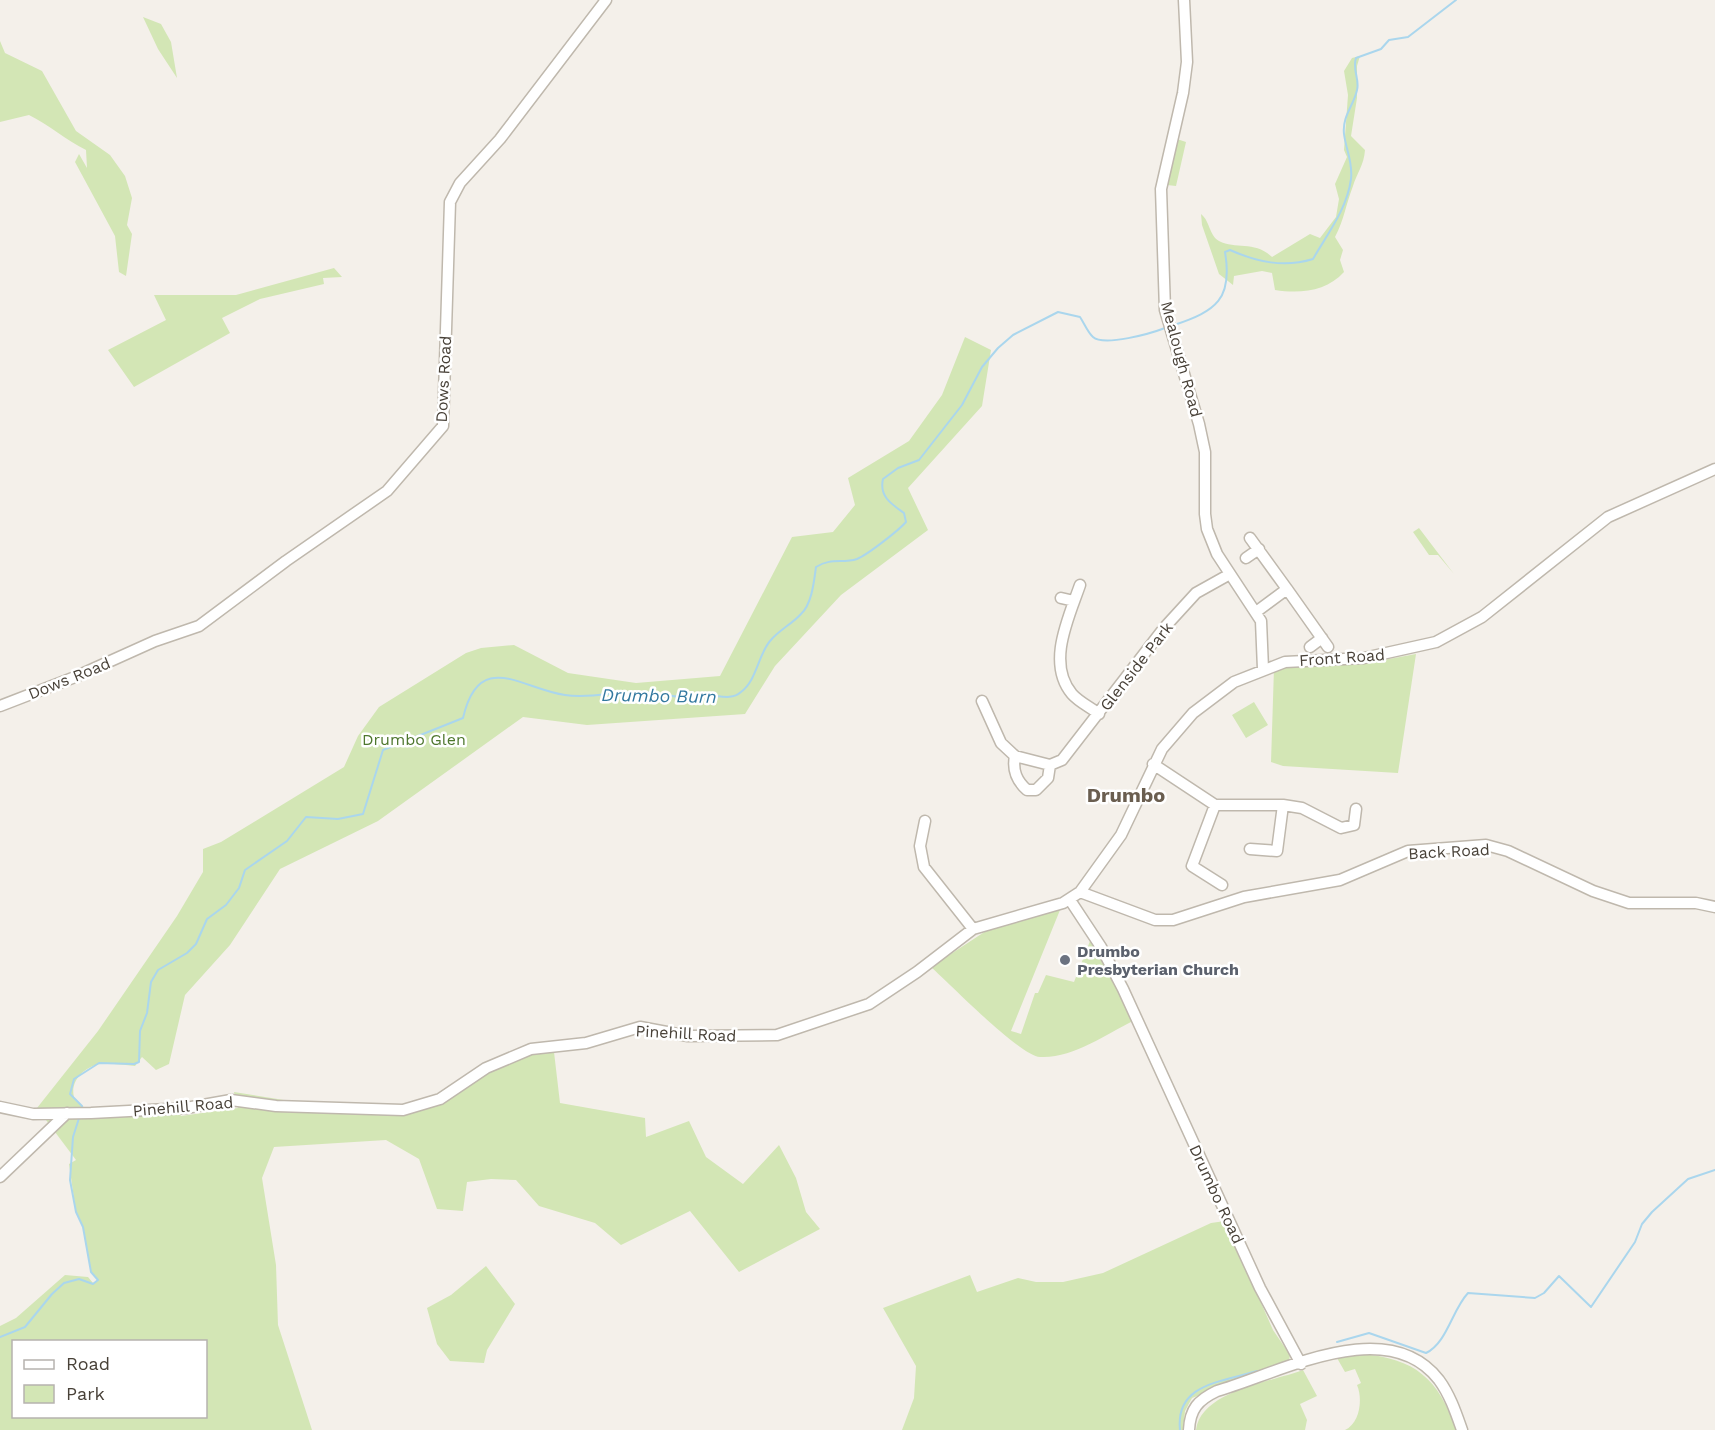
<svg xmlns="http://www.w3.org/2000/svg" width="1715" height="1430" viewBox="0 0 1715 1430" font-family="'Work Sans',sans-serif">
	<rect width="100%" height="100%" fill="#f4f0ea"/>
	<path fill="#d3e6b5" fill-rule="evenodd" d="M 143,17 L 161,24 L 171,42 L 177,78 L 158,49 Z
		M 0,41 L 5,53 L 42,71 L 76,131 L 110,155 L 125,176 L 132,198 L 127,225 L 132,234 L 126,276 L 119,272 L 115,236 L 75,162 L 79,154 L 87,168 L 86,150 C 66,140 49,125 29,115 L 0,122 Z
		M 1360,56 L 1357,66 L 1357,98 L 1351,136 L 1365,150 C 1364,165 1357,173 1353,186 C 1346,204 1344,220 1335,237 L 1343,250 L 1340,260 L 1344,272 C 1327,291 1301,294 1275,290 L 1272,273 L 1262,271 L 1234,276 L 1233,285 L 1219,274 L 1202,225 L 1201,214 C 1210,221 1209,235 1219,241 C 1236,250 1254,240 1272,257 L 1310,234 L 1320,238 L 1336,217 L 1339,199 L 1335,184 L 1347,157 L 1344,150 L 1348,95 L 1344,71 L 1352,58 Z
		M 1177,139 L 1186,142 L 1176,186 L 1167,185 Z
		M 334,268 L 342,277 L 323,278 L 324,284 L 260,299 L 222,318 L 230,333 L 134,387 L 108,350 L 166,320 L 154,295 L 236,295 Z
		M 965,337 L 991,350 L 982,406 L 908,488 L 928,530 L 841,595 L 775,666 L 745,714 L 587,725 L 523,717 L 378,821 L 280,869 L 230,945 L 185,995 L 169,1064 L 156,1070 L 142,1057 L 135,1066 C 124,1065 111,1063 100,1064 C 83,1067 68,1083 75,1100 L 85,1108 L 176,1106 L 181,1116 L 238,1108 L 234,1092 L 290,1101 L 427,1108 L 458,1094 L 486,1071 L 523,1056 L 554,1052 L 560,1103 L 645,1118 L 646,1137 L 689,1121 L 706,1157 L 743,1184 L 779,1145 L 796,1178 L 806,1212 L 820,1229 L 739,1272 L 690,1211 L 621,1245 L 595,1223 L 539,1206 L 516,1180 L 491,1179 L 467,1182 L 463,1211 L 437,1209 L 419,1159 L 386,1140 L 274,1147 L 262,1178 L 276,1265 L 278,1325 L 312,1430 L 0,1430 L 0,1326 L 16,1318 L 65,1275 L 88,1277 L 93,1283 L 98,1280 L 91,1272 L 83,1227 L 76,1212 L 69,1164 L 76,1160 L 37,1108 L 98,1031 L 177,916 L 203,872 L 203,849 L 221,842 L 344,767 L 358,736 L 379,707 L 466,653 L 481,648 L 514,645 L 568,673 L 636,683 L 720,676 L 792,537 L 833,532 L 855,505 L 848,478 L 909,441 L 942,395 ZM 14,1342 L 206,1342 L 206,1416 L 14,1416 Z
		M 1419,528 L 1454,574 L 1438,555 L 1429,555 L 1413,532 Z
		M 1416,654 L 1398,773 L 1283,766 L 1271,762 L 1274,668 L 1373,662 Z
		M 1254,702 L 1268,725 L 1246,738 L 1232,715 Z
		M 1060,910 L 1011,1031 L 1021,1034 L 1035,993 L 1038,993 L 1046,975 L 1074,982 L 1092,936 L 1133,1021 C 1106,1034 1072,1059 1040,1057 C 1020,1056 950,984 931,967 L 989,929 L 1004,923 Z
		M 1225,1221 L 1273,1330 L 1290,1355 L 1289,1361 L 1192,1398 L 1185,1411 L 1183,1430 L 902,1430 L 914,1398 L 916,1366 L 883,1308 L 970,1275 L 977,1292 L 1018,1278 L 1036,1282 L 1063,1282 L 1103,1273 L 1211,1223 Z
		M 486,1266 L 515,1304 L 487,1350 L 484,1363 L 450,1361 L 437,1344 L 427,1308 L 451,1295 Z
		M 1361,1354 C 1415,1358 1439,1379 1456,1430 L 1345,1430 C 1360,1423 1363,1399 1357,1385 L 1361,1383 L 1355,1369 L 1345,1372 L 1337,1358 Z
		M 1303,1370 L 1317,1396 L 1300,1404 L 1307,1420 L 1305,1430 L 1196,1430 C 1201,1391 1271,1382 1303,1370 Z"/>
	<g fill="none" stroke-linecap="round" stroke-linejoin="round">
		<path stroke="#aad6ed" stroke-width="2" d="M 1174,325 C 1216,311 1233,299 1225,252 L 1230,250 C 1257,262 1284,268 1313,259 C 1328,233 1347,209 1351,179 C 1353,162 1346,150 1344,134 C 1342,116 1354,105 1357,90 C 1360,80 1352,69 1356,58 L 1381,49 L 1389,40 L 1408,37 L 1456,0
			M 81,1110 L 82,1106 L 70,1094 L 74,1079 L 99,1063 L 134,1064 L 139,1062 L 140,1031 L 147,1013 L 151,982 L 158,970 L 187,953 L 196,944 L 207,919 L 226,905 L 239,888 L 245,870 L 287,841 L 306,817 L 338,819 L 363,814 L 383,750 L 463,718 C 479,648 522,689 565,695 C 590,699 617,691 643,692 C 656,692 670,697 683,697 C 691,697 698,695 706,695 C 718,695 731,701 741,692 C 757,680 758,655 770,641 C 779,630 792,624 801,614 C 812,604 814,581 816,567 C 832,557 842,564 857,559 C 867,555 898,531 906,522 L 904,513 C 891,504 879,496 883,479 L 898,468 L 919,460 L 962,405 L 982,367 L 998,348 L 1013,335 L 1058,312 L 1080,317 C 1084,323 1088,333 1093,337 C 1104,347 1152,333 1165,328
			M 0,1337 L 25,1327 L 52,1294 L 64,1283 L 79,1279 L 93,1284 L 98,1280 L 91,1272 L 83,1227 L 76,1212 L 70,1180 L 73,1137 L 80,1115
			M 1337,1342 L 1369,1333 L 1426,1353 C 1447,1343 1452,1310 1468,1293 L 1535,1298 L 1544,1293 L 1559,1276 L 1591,1307 L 1635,1242 L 1642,1224 L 1652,1212 L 1688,1179 L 1715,1170
			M 1180,1430 C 1175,1383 1223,1382 1257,1371"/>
		<g stroke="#bfb8ad" stroke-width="13">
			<path id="minor" d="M 1184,0 L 1187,62 L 1183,93 L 1161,189 L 1165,310 L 1199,424 L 1205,452 L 1205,514 L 1207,529 L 1217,554 L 1261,621 L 1263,669
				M 1250,538 L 1287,589 L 1256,612
				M 1246,558 L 1259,549
				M 1080,585 C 1069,617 1046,663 1072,694 C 1079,702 1090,707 1099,714
				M 1287,589 L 1328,647
				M 1061,598 L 1074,601
				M 1310,647 L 1322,638
				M 982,701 L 1001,743 L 1015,756 C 1012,771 1017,781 1027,790 L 1036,790 L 1048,778 L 1050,765 L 1062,760 L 1164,628 L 1196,593 L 1230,574
				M 0,706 L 75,677 L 155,641 L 199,626 L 286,561 L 387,491 L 443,426 L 450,202 L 460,183 L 500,139 L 606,0
				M 1015,756 L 1050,765
				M 1153,764 L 1215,805 L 1283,805 L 1302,808 L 1341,828 L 1354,825 L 1356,809
				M 1215,805 L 1192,866 L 1222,885
				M 925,821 L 920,846 L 924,867 L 973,929
				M 1250,849 L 1277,851 L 1283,805
				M 1080,892 L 1155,920 L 1173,920 L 1244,897 L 1340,880 L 1408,851 L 1486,845 L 1508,851 L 1593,891 L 1629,903 L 1696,903 L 1715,907
				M 1070,900 L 1101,947 L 1123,989 L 1260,1288 L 1301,1364
				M 0,1107 L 33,1114 L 91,1113 L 186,1108 L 231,1100 L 276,1106 L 403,1110 L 440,1099 L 486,1068 L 531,1049 L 586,1043 L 640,1027 L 688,1036 L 777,1035 L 869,1004 L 917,972 L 973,929 L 1063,903 L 1080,892 L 1121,835 L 1162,749 L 1193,713 L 1234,682 L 1285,662 L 1364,658 L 1436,642 L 1482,617 L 1608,517 L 1715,469
				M 0,1177 L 67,1113
				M 1189,1430 C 1190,1409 1198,1400 1217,1391 C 1280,1373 1387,1313 1439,1380 C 1450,1395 1456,1413 1462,1430"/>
		</g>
		<use href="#minor" stroke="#fff" stroke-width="10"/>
	</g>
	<circle fill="#6b7280" stroke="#fff" stroke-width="2" cx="1065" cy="960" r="6"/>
	<g text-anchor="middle" stroke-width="5" stroke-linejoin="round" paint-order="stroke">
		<g font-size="16" fill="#484138" stroke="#fff">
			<text transform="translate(1182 359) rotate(75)" y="6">Mealough Road</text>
			<text transform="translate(443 379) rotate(-87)" y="6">Dows Road</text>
			<text transform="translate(1342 657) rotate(-4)" y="6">Front Road</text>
			<text transform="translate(1136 666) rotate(-52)" y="6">Glenside Park</text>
			<text transform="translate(69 678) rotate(-22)" y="6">Dows Road</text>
			<text transform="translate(1449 851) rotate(-3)" y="6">Back Road</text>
			<text transform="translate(686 1033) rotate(3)" y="6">Pinehill Road</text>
			<text transform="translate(183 1106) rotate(-5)" y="6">Pinehill Road</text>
			<text transform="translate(1217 1194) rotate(65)" y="6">Drumbo Road</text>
		</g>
		<g font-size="16" fill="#4e772e" stroke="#fff">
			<text x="414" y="745">Drumbo Glen</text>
		</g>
		<g font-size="16" font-weight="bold" fill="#5b616d" stroke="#fff" text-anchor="start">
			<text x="1077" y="957">Drumbo<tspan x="1077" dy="18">Presbyterian Church</tspan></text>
		</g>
		<g font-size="18" font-style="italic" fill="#32789f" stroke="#fff">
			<text transform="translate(659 696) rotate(1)" y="6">Drumbo Burn</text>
		</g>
		<g font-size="20" font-weight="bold" fill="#6a5e50" stroke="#fff">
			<text x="1126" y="802">Drumbo</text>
		</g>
	</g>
	<rect x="12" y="1340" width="195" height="78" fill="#ffffff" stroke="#b6b3af" stroke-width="1.5"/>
	<rect x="24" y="1360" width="30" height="9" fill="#ffffff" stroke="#b6b3af" stroke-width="1.5"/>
	<text x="66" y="1370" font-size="18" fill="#484138">Road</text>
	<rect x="24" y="1385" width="30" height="18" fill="#d3e6b5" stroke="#b6b3af" stroke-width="1.5"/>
	<text x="66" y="1400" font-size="18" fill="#484138">Park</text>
</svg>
